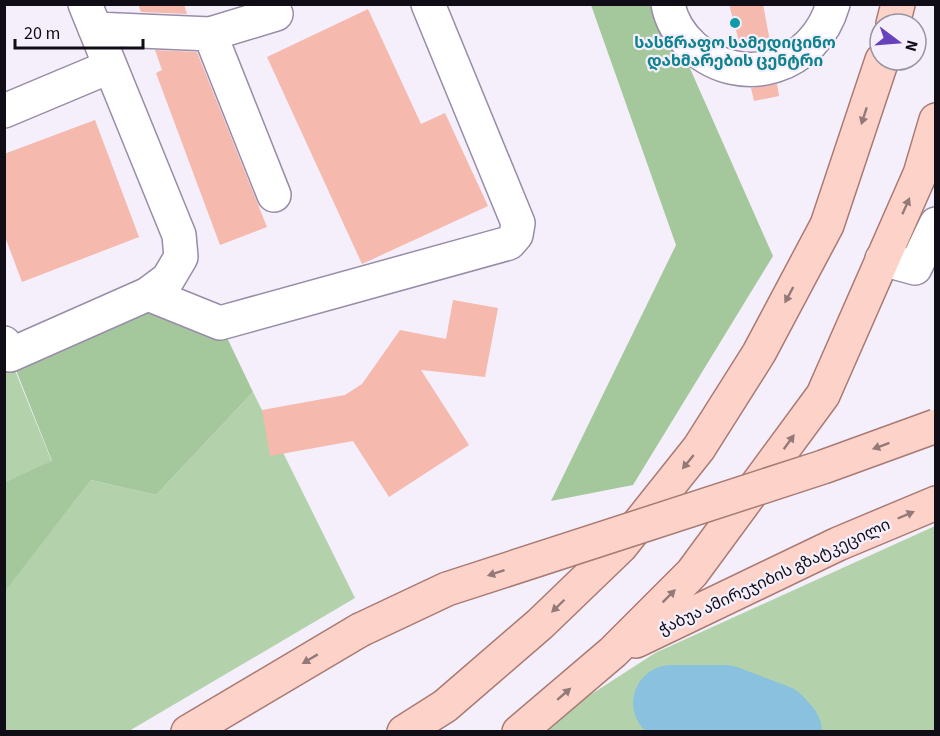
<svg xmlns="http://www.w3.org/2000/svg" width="940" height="736" viewBox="0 0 940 736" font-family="'Source Sans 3','Noto Sans Georgian',sans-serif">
	<rect width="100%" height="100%" fill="#f4effb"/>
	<path fill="#b3d2ac" d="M 4,343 L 52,462 L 5,482 L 4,482 Z
		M 253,392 L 355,598 L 129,731 L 5,732 L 4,591 L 91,480 L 156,495 Z
		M 935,526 L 935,731 L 801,731 L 765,695 L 704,678 L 663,672 L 669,728 L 682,731 L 548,731 L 587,697 L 655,653 Z"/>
	<path fill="#a4c89c" d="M 591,5 L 662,5 L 773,256 L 633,485 L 551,501 L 676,245 Z
		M 148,294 L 220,323 L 253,392 L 156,495 L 91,480 L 5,591 L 5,482 L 52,461 L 10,355 Z"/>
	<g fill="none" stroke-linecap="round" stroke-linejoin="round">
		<path stroke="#8ac1df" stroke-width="76" d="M 671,703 L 725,703 L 775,722 L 784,732"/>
	</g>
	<path fill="#f5b9ad" d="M 138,4 L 184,4 L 187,14 L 141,12 Z
		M 729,4 L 763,4 L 771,47 L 741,49 Z
		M 368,9 L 421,124 L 445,113 L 488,206 L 362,264 L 267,57 Z
		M 155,50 L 197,52 L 267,227 L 220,245 L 156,73 L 162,70 Z
		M 777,84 L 779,96 L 754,101 L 751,88 Z
		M 95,120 L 139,237 L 22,282 L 4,234 L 4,154 Z
		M 453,300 L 498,308 L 485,377 L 421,370 L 469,445 L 389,497 L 353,441 L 270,456 L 262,410 L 345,395 L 362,384 L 400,330 L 446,339 Z"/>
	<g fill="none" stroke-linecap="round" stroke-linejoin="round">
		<g stroke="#988ca8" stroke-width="36">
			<path id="minor" d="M 668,4 C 671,21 681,36 693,47 C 743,91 815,67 833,4
				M 95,29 L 210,34 L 274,195
				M 210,34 L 276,14
				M 4,111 L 109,67
				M 882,259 L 915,268 L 936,224
				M 148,294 L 220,323 L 509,243 L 516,235 L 518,223 L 428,4
				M 4,343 L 10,355 L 148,294 L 168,279 L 181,257 L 179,235 L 85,4"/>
		</g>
		<g stroke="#a97a73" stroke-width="36">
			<path id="major" d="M 893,24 L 898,4
				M 636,641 L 838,544 L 936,503
				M 188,732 L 360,630
				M 404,732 L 445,706 L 540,624 L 621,546 L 699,448 L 759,353 L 827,225 L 882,60
				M 519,732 L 613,652 L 692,573 L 823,395 L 920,174 L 936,120"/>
		</g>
		<use href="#minor" stroke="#fff" stroke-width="33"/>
		<use href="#major" stroke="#fdd3c9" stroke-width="33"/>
		<g stroke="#a97a73" stroke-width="36" stroke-linecap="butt">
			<path id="major-bridge" d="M 360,630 L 447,589 L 823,467 L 936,426"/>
		</g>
		<use href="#major-bridge" stroke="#fdd3c9" stroke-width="33"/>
	</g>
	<defs><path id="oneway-solid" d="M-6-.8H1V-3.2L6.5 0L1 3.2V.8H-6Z" transform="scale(1.5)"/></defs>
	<g fill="#937a79">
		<use href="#oneway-solid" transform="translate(864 116) rotate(108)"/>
		<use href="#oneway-solid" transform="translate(906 206) rotate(-66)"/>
		<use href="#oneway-solid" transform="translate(789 295) rotate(118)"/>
		<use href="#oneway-solid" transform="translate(789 442) rotate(-54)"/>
		<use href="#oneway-solid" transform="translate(881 446) rotate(160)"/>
		<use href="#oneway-solid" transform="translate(688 462) rotate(129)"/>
		<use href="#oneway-solid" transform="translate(906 515) rotate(-23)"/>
		<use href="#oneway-solid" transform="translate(496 573) rotate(162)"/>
		<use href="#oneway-solid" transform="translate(669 596) rotate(-45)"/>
		<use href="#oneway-solid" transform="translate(558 606) rotate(136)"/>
		<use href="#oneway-solid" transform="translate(310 659) rotate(149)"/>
		<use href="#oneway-solid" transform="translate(564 694) rotate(-41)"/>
	</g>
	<circle fill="#0f9aa8" stroke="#f4effb" stroke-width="2" cx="735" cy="23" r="6"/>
	<g text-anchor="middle" stroke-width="4.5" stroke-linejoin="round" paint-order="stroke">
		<g font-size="16" font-weight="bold" fill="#0d838f" stroke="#f4effb">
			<text x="735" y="48">სასწრაფო სამედიცინო<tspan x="735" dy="18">დახმარების ცენტრი</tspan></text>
		</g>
		<g font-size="16" fill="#110d17" stroke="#f4effb">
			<text transform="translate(774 576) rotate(-25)" y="6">ჭაბუა ამირეჯიბის გზატკეცილი</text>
		</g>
	</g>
	<rect width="940" height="736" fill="none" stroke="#110d17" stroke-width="12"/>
	<g transform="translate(898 42) rotate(106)"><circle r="28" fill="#f4effb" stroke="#9995a0" stroke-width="1.5"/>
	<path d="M0-4.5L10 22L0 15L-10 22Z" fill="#6842ba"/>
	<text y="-9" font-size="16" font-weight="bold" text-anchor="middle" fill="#110d17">N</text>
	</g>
	<path d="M15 39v9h128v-9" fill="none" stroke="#110d17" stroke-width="3"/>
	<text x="24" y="39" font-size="18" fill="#110d17" stroke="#f4effb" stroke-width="4.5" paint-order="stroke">20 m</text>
</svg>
